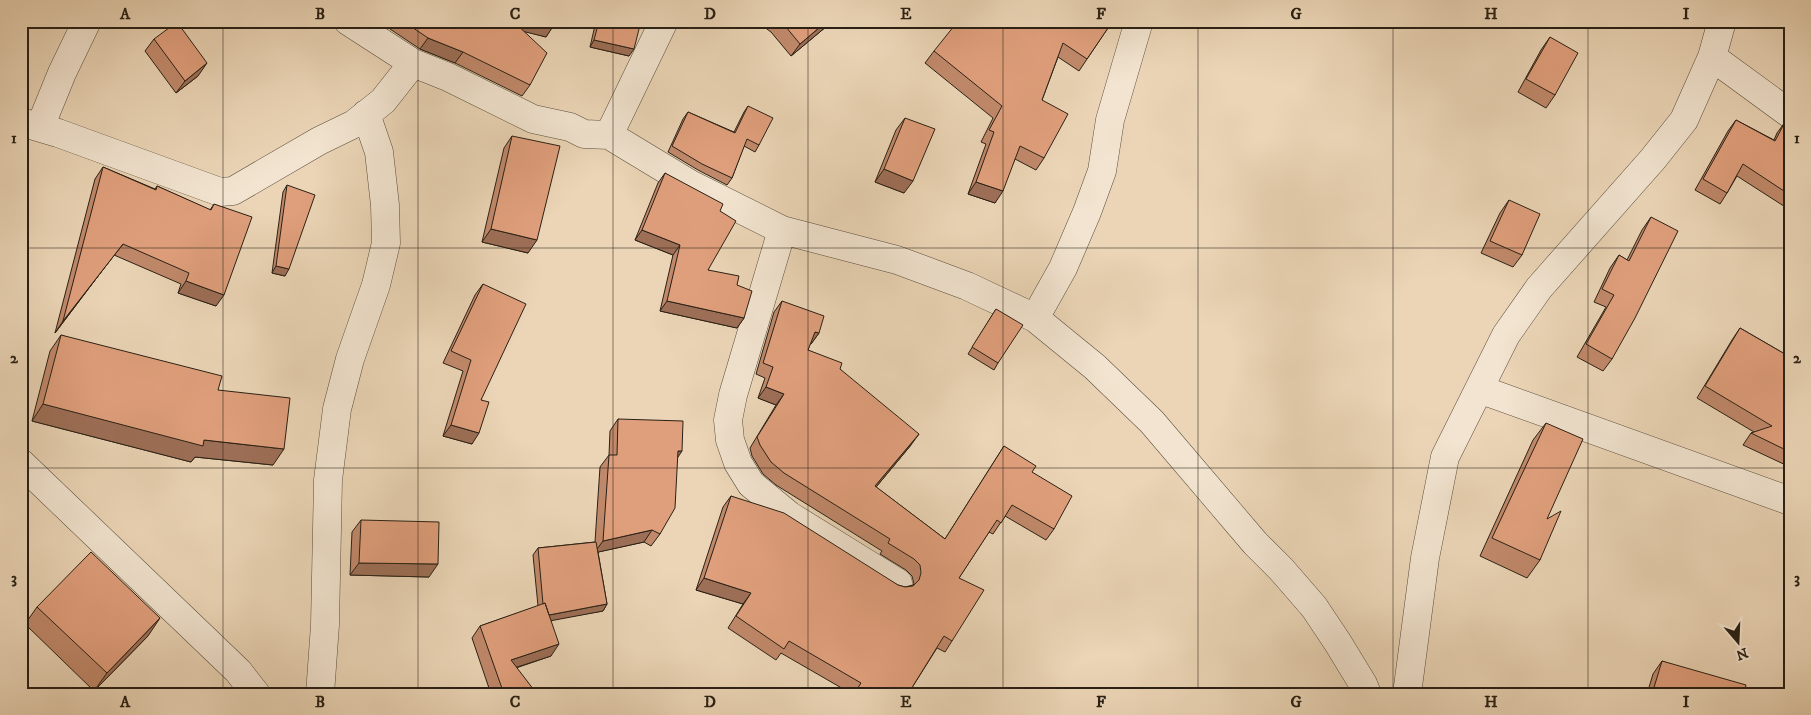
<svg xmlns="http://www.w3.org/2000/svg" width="1811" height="715" viewBox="0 0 1811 715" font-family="'IM FELL DW Pica',serif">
	<rect width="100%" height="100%" fill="#ebd5b6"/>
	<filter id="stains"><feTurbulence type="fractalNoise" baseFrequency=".004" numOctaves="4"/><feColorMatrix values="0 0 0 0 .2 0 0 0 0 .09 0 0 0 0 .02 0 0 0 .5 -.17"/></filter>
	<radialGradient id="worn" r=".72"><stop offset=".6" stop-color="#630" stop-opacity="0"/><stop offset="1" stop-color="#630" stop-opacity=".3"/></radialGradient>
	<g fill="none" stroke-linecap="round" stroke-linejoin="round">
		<g stroke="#5a4d3d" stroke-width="29">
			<path id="minor" d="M 348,21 L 413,63 L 448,77 L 533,119 L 570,127 L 584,134 L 609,135 L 690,184 L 782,230 L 897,260 L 967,286 L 1035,318 L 1095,367 L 1152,422 L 1255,543 L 1281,569 L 1314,607 L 1338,643 L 1363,684 L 1367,694
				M 1712,57 L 1790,114
				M 21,122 L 58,133 L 220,192 L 233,191 L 319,141 L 354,124 L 383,101 L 413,63
				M 40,127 L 62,73 L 87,21
				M 609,135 L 664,21
				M 782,230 L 733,395 L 728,420 L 730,440 L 738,463 L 751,484 L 790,516 L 898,583
				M 1035,318 L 1063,268 L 1087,212 L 1102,171 L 1110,120 L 1139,21
				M 1479,389 L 1790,501
				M 21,463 L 238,671 L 256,694
				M 320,694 L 325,625 L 328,480 L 337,409 L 350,359 L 376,285 L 386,243 L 385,205 L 379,152 L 366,114
				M 1407,694 L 1425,558 L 1445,457 L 1506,335 L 1539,288 L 1653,159 L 1684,120 L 1712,57 L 1722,21"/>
		</g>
		<use href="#minor" stroke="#f2e4d0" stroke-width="28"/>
	</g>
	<path fill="#c1896b" stroke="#292015" d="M 395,21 L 556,21 L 546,37 L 524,31 L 530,85 L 522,96 L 455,63 L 420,49 L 390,29 Z
		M 596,21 L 641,21 L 629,56 L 590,47 Z
		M 756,21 L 833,21 L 791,56 L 771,32 Z
		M 1110,25 L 1079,71 L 1058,57 L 1042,100 L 1044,158 L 1036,170 L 1015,159 L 995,203 L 968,194 L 986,144 L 981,142 L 993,118 L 925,63 L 934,51 Z
		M 1550,37 L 1555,95 L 1546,108 L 1518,92 L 1541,50 Z
		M 154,39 L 198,76 L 176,93 L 145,51 Z
		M 748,106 L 759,145 L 755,152 L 744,146 L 732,178 L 727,185 L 698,170 L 668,152 L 683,119 L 688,112 L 734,132 L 744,112 Z
		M 905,118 L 904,193 L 875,182 L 896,130 Z
		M 1736,120 L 1774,140 L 1777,133 L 1785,122 L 1790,124 L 1790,210 L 1737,176 L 1727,193 L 1720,204 L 1695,190 L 1728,131 Z
		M 512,136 L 528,253 L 482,242 L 504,148 Z
		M 103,167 L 155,189 L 157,186 L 210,210 L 214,204 L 216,306 L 178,293 L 181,284 L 114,255 L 55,333 L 95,179 Z
		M 665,173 L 720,211 L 708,270 L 737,285 L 744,318 L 737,328 L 660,311 L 673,255 L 635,240 L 658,183 Z
		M 287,185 L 285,276 L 272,273 L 283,192 Z
		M 1509,200 L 1522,255 L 1513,267 L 1481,253 L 1500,213 Z
		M 1651,217 L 1612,359 L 1603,371 L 1577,357 L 1606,307 L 1594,302 L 1610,268 L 1619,255 L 1627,260 L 1642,230 Z
		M 483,284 L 481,400 L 472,444 L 443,436 L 463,371 L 443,363 L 475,295 Z
		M 782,301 L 819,333 L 811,344 L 810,344 L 808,350 L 840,369 L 911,445 L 876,487 L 945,539 L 1004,446 L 1032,472 L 1054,529 L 1046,540 L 1005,516 L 993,534 L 989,532 L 959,578 L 952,641 L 945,652 L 937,648 L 908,694 L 852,694 L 781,653 L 776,660 L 728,628 L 743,604 L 696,590 L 723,507 L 731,496 L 898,585 L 905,587 L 913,585 L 914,584 L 912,576 L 906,570 L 880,554 L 882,551 L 776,485 L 763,474 L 752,456 L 750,448 L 776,405 L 758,398 L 765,378 L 756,374 L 774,312 Z
		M 996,309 L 998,363 L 994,370 L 968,354 Z
		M 1740,328 L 1790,357 L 1790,467 L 1743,445 L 1751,433 L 1754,432 L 1697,398 L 1732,340 Z
		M 61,335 L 218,390 L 273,465 L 195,457 L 191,462 L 32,421 L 50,351 Z
		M 618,419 L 677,458 L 660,534 L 651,546 L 644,542 L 598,552 L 607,604 L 603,611 L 551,620 L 551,656 L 516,668 L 537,694 L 491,694 L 472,638 L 480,626 L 538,606 L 533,555 L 538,548 L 595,542 L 600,467 L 609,455 L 610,431 Z
		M 1546,423 L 1540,560 L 1527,578 L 1480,556 L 1533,440 Z
		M 361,520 L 429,577 L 350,575 L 352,532 Z
		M 37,607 L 148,636 L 94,691 L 25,624 Z
		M 1662,661 L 1744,694 L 1647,694 L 1653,674 Z"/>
	<path fill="#9d6f57" stroke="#292015" d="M 499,21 L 537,21 L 554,25 L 546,37 L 497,25 Z
		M 827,21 L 833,21 L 791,56 L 800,44 Z
		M 428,38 L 463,52 L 455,63 L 420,49 Z
		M 594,40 L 634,49 L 629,56 L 590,47 Z
		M 207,63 L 198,76 L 176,93 L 185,81 Z
		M 884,169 L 913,181 L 904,193 L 875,182 Z
		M 976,182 L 1003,191 L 995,203 L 968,194 Z
		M 491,229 L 537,240 L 528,253 L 482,242 Z
		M 642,230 L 680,245 L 673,255 L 635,240 Z
		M 123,244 L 114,255 L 55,333 L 63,321 Z
		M 276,266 L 289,269 L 285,276 L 272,273 Z
		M 186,281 L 224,295 L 216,306 L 178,293 Z
		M 667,301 L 744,318 L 737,328 L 660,311 Z
		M 815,332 L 819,333 L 811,344 L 807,343 Z
		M 766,387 L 784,394 L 776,405 L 758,398 Z
		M 43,404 L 204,440 L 284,449 L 273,465 L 195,457 L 191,462 L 32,421 Z
		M 451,425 L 479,433 L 472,444 L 443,436 Z
		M 919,434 L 911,445 L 867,498 L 875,486 Z
		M 678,451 L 682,451 L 674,463 Z
		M 652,530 L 644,542 L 594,553 L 603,541 Z
		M 359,563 L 438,564 L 429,577 L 350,575 Z
		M 704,578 L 751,593 L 743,604 L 696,590 Z
		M 607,604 L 603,611 L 539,623 L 544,616 Z
		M 160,618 L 148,636 L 94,691 L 107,673 Z
		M 559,644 L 551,656 L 502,672 L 511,660 Z"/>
	<path fill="#e09f7c" stroke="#292015" d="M 403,21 L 513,21 L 547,53 L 530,85 L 463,52 L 428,38 Z
		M 537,21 L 556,21 L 554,25 Z
		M 599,21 L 641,21 L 634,49 L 594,40 Z
		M 781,21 L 827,21 L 800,44 Z
		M 958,21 L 1105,21 L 1110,25 L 1087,59 L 1063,43 L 1042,100 L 1068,114 L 1044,158 L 1020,146 L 1003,191 L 976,182 L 994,132 L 989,130 L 1002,106 L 934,51 Z
		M 177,22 L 207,63 L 185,81 L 154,39 Z
		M 1550,37 L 1578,53 L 1555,95 L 1526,79 Z
		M 748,106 L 773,118 L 759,145 L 747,139 L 732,178 L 702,164 L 672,146 L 688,112 L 735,133 Z
		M 905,118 L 935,129 L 913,181 L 884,169 Z
		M 1736,120 L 1775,141 L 1785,122 L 1790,124 L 1790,195 L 1743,164 L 1727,193 L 1703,179 Z
		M 512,136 L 560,146 L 537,240 L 491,229 Z
		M 103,167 L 156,190 L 157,186 L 211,210 L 214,204 L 252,217 L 224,295 L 186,281 L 189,273 L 123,244 L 63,321 Z
		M 665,173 L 723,204 L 720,211 L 736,221 L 708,270 L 739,276 L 737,285 L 752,291 L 744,318 L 667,301 L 680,245 L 642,230 Z
		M 287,185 L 315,195 L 289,269 L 276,266 Z
		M 1509,200 L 1540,214 L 1522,255 L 1490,241 Z
		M 1651,217 L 1678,231 L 1635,318 L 1612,359 L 1586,344 L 1614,295 L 1602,289 L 1619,255 L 1629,261 Z
		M 483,284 L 526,304 L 481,400 L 489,402 L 479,433 L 451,425 L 471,360 L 451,351 Z
		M 782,301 L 824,316 L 819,333 L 815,332 L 808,350 L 842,363 L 840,369 L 919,434 L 875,486 L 945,539 L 1004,446 L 1036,466 L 1032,472 L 1072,496 L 1054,529 L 1012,505 L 1001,523 L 997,520 L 959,578 L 984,590 L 952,641 L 944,636 L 908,694 L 854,694 L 861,683 L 789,641 L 784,649 L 736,616 L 751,593 L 704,578 L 731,496 L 784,513 L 898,585 L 905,587 L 913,586 L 919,580 L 921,573 L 920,565 L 914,559 L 888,543 L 890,539 L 784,473 L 771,462 L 760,445 L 757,437 L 784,394 L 766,387 L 773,367 L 763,363 Z
		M 996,309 L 1023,325 L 998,363 L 972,347 Z
		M 1740,328 L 1790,357 L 1790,452 L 1751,433 L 1772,426 L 1705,386 Z
		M 61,335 L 222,376 L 218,390 L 290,398 L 284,449 L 204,440 L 203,446 L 43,404 Z
		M 618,419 L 683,421 L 682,451 L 678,451 L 675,508 L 660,534 L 652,530 L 603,541 L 609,455 L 617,455 Z
		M 1546,423 L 1583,439 L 1547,519 L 1561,511 L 1540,560 L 1492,538 Z
		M 361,520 L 439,522 L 438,564 L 359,563 Z
		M 596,542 L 607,604 L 549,615 L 545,603 L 543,604 L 538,548 Z
		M 91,552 L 160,618 L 107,673 L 37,607 Z
		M 545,603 L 559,644 L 511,660 L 537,694 L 504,694 L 480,626 Z
		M 1662,661 L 1746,685 L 1744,694 L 1652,694 Z"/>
	<path fill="none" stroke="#292015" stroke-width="1" stroke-opacity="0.55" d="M 223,21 L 223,694M 418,21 L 418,694M 613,21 L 613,694M 808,21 L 808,694M 1003,21 L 1003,694M 1198,21 L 1198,694M 1393,21 L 1393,694M 1588,21 L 1588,694M 21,248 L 1790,248M 21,468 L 1790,468"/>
	<rect width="1811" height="715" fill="none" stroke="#ebd5b6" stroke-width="55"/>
	<g transform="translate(1738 642) rotate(161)" stroke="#f2e4d0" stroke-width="4" paint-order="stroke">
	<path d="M0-4L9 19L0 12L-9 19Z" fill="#292015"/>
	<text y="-8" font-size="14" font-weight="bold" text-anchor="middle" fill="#292015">N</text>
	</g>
	<rect x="28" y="28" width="1756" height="660" fill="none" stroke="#292015" stroke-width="2"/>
	<g font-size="16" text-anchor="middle" font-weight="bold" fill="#292015">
		<text x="125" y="19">A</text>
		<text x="320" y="19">B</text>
		<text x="515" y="19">C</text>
		<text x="710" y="19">D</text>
		<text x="906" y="19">E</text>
		<text x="1101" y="19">F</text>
		<text x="1296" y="19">G</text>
		<text x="1491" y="19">H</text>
		<text x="1686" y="19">I</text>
		<text x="14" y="143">1</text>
		<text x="1797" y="143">1</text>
		<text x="14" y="363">2</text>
		<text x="1797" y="363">2</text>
		<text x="14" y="583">3</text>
		<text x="1797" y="583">3</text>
		<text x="125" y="707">A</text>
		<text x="320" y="707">B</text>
		<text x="515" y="707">C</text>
		<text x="710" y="707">D</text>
		<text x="906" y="707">E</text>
		<text x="1101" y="707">F</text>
		<text x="1296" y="707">G</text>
		<text x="1491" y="707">H</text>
		<text x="1686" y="707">I</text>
	</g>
	<rect width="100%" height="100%" filter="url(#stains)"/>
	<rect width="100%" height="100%" fill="url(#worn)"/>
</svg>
